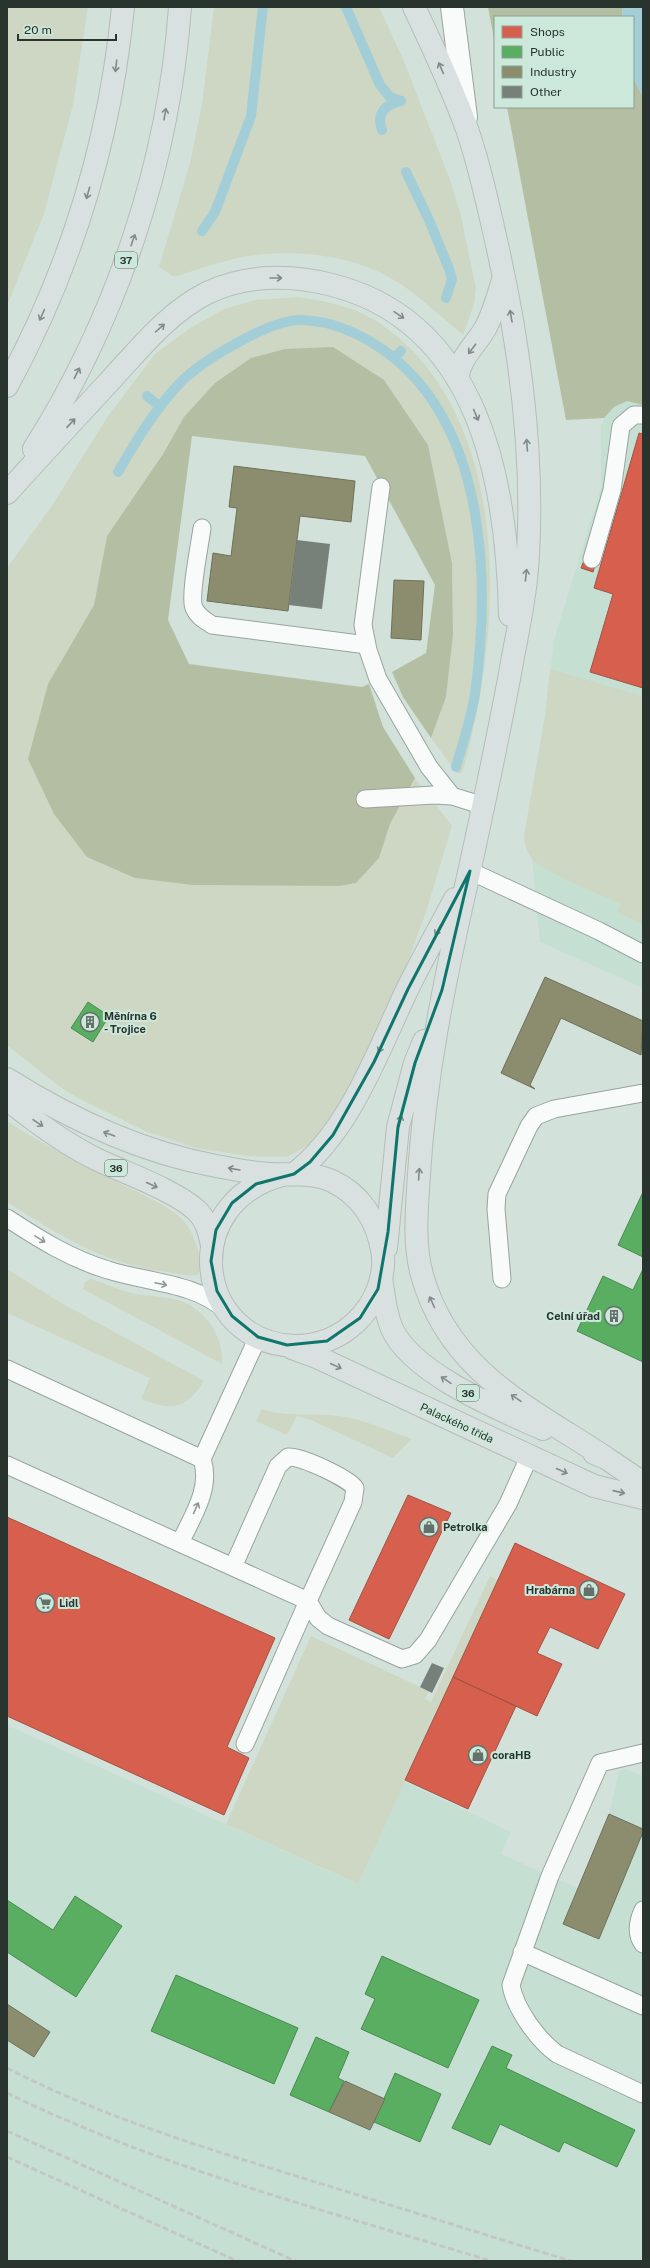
<svg xmlns="http://www.w3.org/2000/svg" width="650" height="2268" viewBox="0 0 650 2268" font-family="'Public Sans',sans-serif">
	<rect width="100%" height="100%" fill="#d2e2da"/>
	<path fill="#c5e0d3" d="M 627,401 L 643,405 L 643,988 L 540,942 L 532,859 L 526,848 L 524,836 L 545,716 L 554,640 L 601,487 L 601,427 L 604,418 L 614,407 Z
		M 7,1725 L 357,1884 L 405,1782 L 511,1832 L 501,1854 L 578,1888 L 609,1814 L 619,1771 L 626,1769 L 643,1776 L 643,2261 L 7,2261 Z"/>
	<path fill="#ced7c4" d="M 7,7 L 88,7 L 73,105 L 44,214 L 7,306 Z
		M 214,7 L 379,7 L 404,61 L 450,180 L 460,212 L 476,288 L 474,304 L 463,335 C 443,319 424,300 402,285 C 360,257 306,249 256,255 C 229,258 200,269 174,277 L 159,267 L 190,163 L 202,104 Z
		M 298,297 C 324,301 352,306 375,320 C 501,401 504,590 475,720 C 471,738 468,756 462,773 L 457,773 L 431,738 L 446,697 L 453,635 L 452,563 L 428,445 L 184,417 L 163,454 L 107,536 L 94,605 L 48,684 L 135,878 L 192,885 L 339,886 L 355,883 L 379,858 L 390,824 L 415,778 L 452,826 L 426,912 L 407,964 L 359,1066 L 336,1109 L 310,1144 L 287,1157 L 247,1156 L 196,1148 L 145,1131 L 78,1098 L 60,1087 L 7,1045 L 7,568 L 53,504 L 108,416 L 155,354 L 190,328 L 224,309 L 255,300 Z
		M 550,669 L 643,696 L 643,924 L 617,912 L 621,904 C 601,895 545,873 532,859 C 527,853 525,844 524,836 L 545,716 Z
		M 7,1121 C 43,1145 81,1163 119,1183 C 140,1194 165,1203 182,1219 C 192,1228 206,1263 198,1275 C 188,1276 178,1274 168,1272 C 105,1265 59,1235 7,1202 Z
		M 7,1269 L 58,1301 L 204,1381 C 186,1410 171,1411 141,1399 L 150,1378 L 7,1313 Z
		M 91,1279 C 104,1283 117,1289 131,1293 C 145,1296 160,1296 174,1299 C 203,1305 224,1335 222,1364 L 83,1289 L 85,1282 Z
		M 262,1409 C 288,1418 313,1412 339,1416 C 363,1419 389,1431 412,1439 L 393,1458 L 311,1420 L 297,1416 L 287,1435 L 256,1421 Z
		M 490,1576 L 498,1580 L 358,1884 L 226,1824 L 311,1636 L 429,1691 L 425,1699 L 431,1702 Z"/>
	<path fill="#b4bea2" d="M 488,7 L 623,7 L 622,17 L 495,17 L 495,44 Z
		M 633,77 L 643,97 L 643,405 L 627,401 L 614,407 L 604,418 L 566,420 L 507,107 L 633,107 Z
		M 333,347 L 384,380 L 428,445 L 452,563 L 453,635 L 446,697 L 431,738 L 403,697 L 392,672 L 426,653 L 435,585 L 365,456 L 192,436 L 168,620 L 189,664 L 362,687 L 369,684 L 383,727 L 415,778 L 390,824 L 379,858 L 356,883 L 339,886 L 192,885 L 135,878 L 87,857 L 54,814 L 28,759 L 48,684 L 94,605 L 107,536 L 163,454 L 184,417 L 215,383 L 251,358 L 285,349 Z"/>
	<path fill="#a3ced7" d="M 623,7 L 643,7 L 643,97 L 633,77 L 633,17 L 622,17 Z"/>
	<path fill="#d6604d" stroke="#a25344" d="M 639,433 L 643,434 L 643,688 L 590,672 L 613,594 L 594,588 Z
		M 585,558 L 596,562 L 593,572 L 581,568 Z
		M 408,1495 L 451,1513 L 389,1639 L 349,1620 Z
		M 7,1517 L 275,1638 L 227,1747 L 249,1758 L 224,1815 L 7,1716 Z
		M 515,1543 L 625,1594 L 598,1649 L 550,1627 L 537,1653 L 562,1664 L 537,1716 L 453,1677 Z
		M 453,1677 L 516,1706 L 468,1809 L 405,1780 Z"/>
	<path fill="#5aae61" stroke="#4b8952" d="M 88,1002 L 109,1016 L 93,1042 L 71,1028 Z
		M 643,1192 L 643,1257 L 618,1245 Z
		M 643,1269 L 643,1362 L 577,1331 L 603,1276 L 633,1290 Z
		M 75,1896 L 122,1926 L 76,1997 L 7,1952 L 7,1900 L 53,1930 Z
		M 382,1956 L 479,2000 L 448,2068 L 361,2029 L 375,1999 L 365,1994 Z
		M 176,1975 L 298,2028 L 274,2084 L 151,2031 Z
		M 316,2037 L 349,2052 L 338,2078 L 344,2081 L 329,2112 L 290,2095 Z
		M 492,2046 L 512,2055 L 506,2068 L 635,2130 L 617,2167 L 564,2142 L 559,2152 L 500,2124 L 490,2145 L 452,2128 Z
		M 395,2073 L 441,2094 L 420,2142 L 374,2122 Z"/>
	<path fill="#8c8c6e" stroke="#6e725b" d="M 234,466 L 355,481 L 351,522 L 300,516 L 288,611 L 207,601 L 213,553 L 231,556 L 237,508 L 229,507 Z
		M 394,580 L 424,581 L 421,640 L 391,638 Z
		M 545,977 L 643,1021 L 641,1055 L 561,1018 L 530,1085 L 535,1089 L 501,1073 Z
		M 609,1814 L 643,1829 L 643,1832 L 599,1939 L 563,1924 Z
		M 7,2004 L 50,2032 L 34,2057 L 7,2040 Z
		M 345,2081 L 385,2099 L 370,2130 L 329,2112 Z"/>
	<g fill="none" stroke-linecap="round" stroke-linejoin="round">
		<path stroke="#a3ced7" stroke-width="10" d="M 346,7 L 380,85 L 390,97 L 401,101
			M 382,130 C 376,114 385,104 401,101
			M 406,172 L 429,220 L 449,269 L 452,279 L 446,298
			M 202,231 L 215,212 L 251,116 L 263,7
			M 394,358 C 487,435 490,583 475,694 C 471,718 463,743 456,767
			M 147,396 L 159,406
			M 118,472 C 136,441 154,411 178,385 C 199,362 269,320 300,320 C 334,320 368,337 394,358 L 401,351"/>
	</g>
	<path fill="#77817a" d="M 297,540 L 330,544 L 322,609 L 289,605 Z
		M 432,1663 L 444,1668 L 432,1693 L 420,1687 Z"/>
	<g fill="none" stroke-linecap="round" stroke-linejoin="round">
		<g stroke="#98a49f" stroke-width="19">
			<path id="service" d="M 381,487 L 363,625 L 368,650 L 378,679 L 429,767 L 452,796
				M 202,528 C 200,544 189,597 194,608 C 198,617 205,620 212,625 L 367,645
				M 592,559 L 612,490 L 621,426 L 634,415 L 643,415
				M 365,799 L 434,795 L 452,796 L 484,806
				M 470,871 L 599,931 L 643,954
				M 7,1218 C 39,1239 71,1259 108,1270 C 145,1282 196,1283 225,1310
				M 502,1279 L 496,1209 L 497,1194 L 529,1126 L 536,1116 L 554,1109 L 643,1093
				M 7,1369 L 202,1459
				M 7,1465 L 308,1601 L 353,1502 L 355,1488 C 348,1478 301,1456 288,1457 L 278,1466 L 233,1567
				M 180,1543 C 192,1517 212,1488 202,1459 L 258,1337
				M 308,1601 L 318,1618 L 328,1626 L 402,1659 L 415,1655 L 428,1640 L 508,1504 L 529,1457
				M 245,1744 L 308,1601
				M 643,1753 L 600,1763 L 550,1876 L 511,1985 C 515,2009 538,2040 557,2054 L 643,2094
				M 643,1910 C 638,1921 635,1933 643,1944
				M 522,1952 L 643,2006"/>
		</g>
		<g stroke="#98a49f" stroke-width="24">
			<path id="minor" d="M 452,7 L 466,117"/>
		</g>
		<g stroke="#b5bdb9" stroke-width="24">
			<path id="primary" d="M 414,7 C 433,47 452,88 467,129 C 479,164 487,200 495,236 C 519,340 534,448 528,555 C 526,597 516,638 509,679 C 495,752 480,823 464,895 C 443,988 425,1079 419,1174 C 417,1208 413,1242 422,1275 C 449,1372 529,1407 606,1458
				M 458,380 C 457,360 477,344 486,327 C 494,312 498,296 503,280
				M 7,386 C 71,268 110,141 123,7
				M 34,449 C 117,318 169,162 180,7
				M 7,493 C 40,456 74,420 107,384 C 137,352 167,313 207,293 C 244,275 289,274 328,284 C 480,320 507,482 510,615
				M 7,1079 C 72,1120 140,1152 216,1166 C 233,1169 252,1173 270,1174 C 291,1175 312,1172 332,1181 C 360,1194 377,1220 382,1250 C 387,1276 375,1304 356,1322 C 339,1338 318,1346 295,1346 C 194,1343 176,1200 286,1174
				M 7,1099 C 34,1121 64,1143 96,1159 C 123,1172 174,1190 196,1210 C 207,1220 209,1232 212,1245
				M 294,1174 C 350,1131 377,1053 407,990 C 422,959 439,929 455,899
				M 386,1248 L 398,1127 L 415,1063 L 424,1041
				M 381,1278 C 384,1295 385,1313 392,1329 C 413,1374 499,1409 543,1429
				M 292,1348 L 319,1358 L 594,1486 L 643,1498
				M 594,1453 L 606,1458 L 643,1483"/>
		</g>
		<use href="#service" stroke="#f8fbf9" stroke-width="17"/>
		<use href="#minor" stroke="#f8fbf9" stroke-width="22"/>
		<use href="#primary" stroke="#d8e1df" stroke-width="22"/>
		<path stroke="#c2c7c5" stroke-width="3" stroke-dasharray="6 3" stroke-linecap="butt" d="M 7,2068 C 98,2115 198,2146 296,2176 C 388,2204 479,2233 571,2261
			M 7,2093 C 160,2168 328,2211 491,2261
			M 7,2131 L 295,2261
			M 7,2157 L 237,2261"/>
	</g>
	<defs><path id="oneway-shaft" d="M-6 0H5M1.5-3L5.5 0L1.5 3" fill="none" stroke-width="1.6" stroke-linecap="round" stroke-linejoin="round"/></defs>
	<g stroke="#808a87">
		<use href="#oneway-shaft" transform="translate(116 66) rotate(97)"/>
		<use href="#oneway-shaft" transform="translate(441 68) rotate(-113)"/>
		<use href="#oneway-shaft" transform="translate(165 114) rotate(-80)"/>
		<use href="#oneway-shaft" transform="translate(88 193) rotate(106)"/>
		<use href="#oneway-shaft" transform="translate(133 240) rotate(-71)"/>
		<use href="#oneway-shaft" transform="translate(276 278)"/>
		<use href="#oneway-shaft" transform="translate(42 315) rotate(114)"/>
		<use href="#oneway-shaft" transform="translate(399 315) rotate(34)"/>
		<use href="#oneway-shaft" transform="translate(511 316) rotate(-100)"/>
		<use href="#oneway-shaft" transform="translate(160 328) rotate(-42)"/>
		<use href="#oneway-shaft" transform="translate(472 349) rotate(127)"/>
		<use href="#oneway-shaft" transform="translate(77 373) rotate(-63)"/>
		<use href="#oneway-shaft" transform="translate(476 415) rotate(67)"/>
		<use href="#oneway-shaft" transform="translate(71 423) rotate(-47)"/>
		<use href="#oneway-shaft" transform="translate(527 445) rotate(-94)"/>
		<use href="#oneway-shaft" transform="translate(526 575) rotate(-84)"/>
		<use href="#oneway-shaft" transform="translate(438 930) rotate(118)"/>
		<use href="#oneway-shaft" transform="translate(381 1047) rotate(115)"/>
		<use href="#oneway-shaft" transform="translate(400 1121) rotate(-77)"/>
		<use href="#oneway-shaft" transform="translate(38 1123) rotate(34)"/>
		<use href="#oneway-shaft" transform="translate(109 1134) rotate(-160)"/>
		<use href="#oneway-shaft" transform="translate(234 1169) rotate(-170)"/>
		<use href="#oneway-shaft" transform="translate(419 1174) rotate(-86)"/>
		<use href="#oneway-shaft" transform="translate(152 1185) rotate(25)"/>
		<use href="#oneway-shaft" transform="translate(432 1302) rotate(-114)"/>
		<use href="#oneway-shaft" transform="translate(336 1366) rotate(25)"/>
		<use href="#oneway-shaft" transform="translate(446 1380) rotate(-146)"/>
		<use href="#oneway-shaft" transform="translate(516 1398) rotate(-146)"/>
		<use href="#oneway-shaft" transform="translate(562 1471) rotate(25)"/>
		<use href="#oneway-shaft" transform="translate(619 1492) rotate(13)"/>
	</g>
	<g stroke="#909894">
		<use href="#oneway-shaft" transform="translate(40 1239) rotate(31)"/>
		<use href="#oneway-shaft" transform="translate(161 1284) rotate(12)"/>
		<use href="#oneway-shaft" transform="translate(196 1508) rotate(-66)"/>
	</g>
	<path fill="none" stroke="#0f766e" stroke-width="3" stroke-linejoin="round" d="M 470,871 L 442,990 L 415,1063 L 398,1127 L 388,1232 L 378,1289 L 360,1318 L 327,1341 L 287,1345 L 258,1337 L 232,1316 L 217,1291 L 211,1261 L 216,1230 L 232,1203 L 256,1184 L 294,1174 L 310,1162 L 333,1135 L 374,1062 L 408,989 Z"/>
	<defs>
		<g id="building-ring" transform="scale(1)"><circle r="9.5" fill="#cce8db" stroke="#64716b" stroke-width="1.5"/><path d="M-4-6H4V6H1V3H-1V6H-4ZM-2.5-4.3h1.7v1.8h-1.7ZM.8-4.3h1.7v1.8H.8ZM-2.5-1h1.7V.8h-1.7ZM.8-1h1.7V.8H.8Z" fill="#64716b"/></g>
		<g id="shop-ring" transform="scale(1)"><circle r="9.5" fill="#cce8db" stroke="#64716b" stroke-width="1.5"/><path d="M-5-2.5h2.3a2.7 3.5 0 0 1 5.4 0H5L5.5 6h-11ZM-1.5-2.5h3a1.5 2.3 0 0 0-3 0Z" fill="#64716b"/></g>
		<g id="supermarket-ring" transform="scale(1)"><circle r="9.5" fill="#cce8db" stroke="#64716b" stroke-width="1.5"/><path d="M-6-5.5h2.5l.6 2H6L4.5 2H-2.5L-4.4-4H-6ZM-1.5 3.2a1.3 1.3 0 1 0 .1 0ZM3 3.2a1.3 1.3 0 1 0 .1 0Z" fill="#64716b"/></g>
	</defs>
	<g fill-rule="evenodd">
		<use href="#building-ring" x="90" y="1022"/>
		<use href="#building-ring" x="614" y="1316"/>
		<use href="#shop-ring" x="429" y="1527"/>
		<use href="#shop-ring" x="589" y="1590"/>
		<use href="#supermarket-ring" x="45" y="1603"/>
		<use href="#shop-ring" x="478" y="1755"/>
	</g>
	<g text-anchor="middle" stroke-width="4" stroke-linejoin="round" paint-order="stroke">
		<g fill="#cce8db" stroke="#5a6a63" stroke-width="1">
			<rect x="115" y="252" width="22" height="16" rx="3"/>
			<rect x="105" y="1160" width="22" height="16" rx="3"/>
			<rect x="457" y="1385" width="22" height="16" rx="3"/>
		</g>
		<g font-size="10" font-weight="bold" fill="#29342f">
			<text x="126" y="264">37</text>
			<text x="116" y="1172">36</text>
			<text x="468" y="1397">36</text>
		</g>
		<g font-size="11" font-weight="bold" fill="#29342f" stroke="#cce8db" text-anchor="start">
			<text x="104" y="1020">Měnírna 6<tspan x="104" dy="13">- Trojice</tspan></text>
			<text x="600" y="1320" text-anchor="end">Celní úřad</text>
			<text x="443" y="1531">Petrolka</text>
			<text x="575" y="1594" text-anchor="end">Hrabárna</text>
			<text x="59" y="1607">Lidl</text>
			<text x="492" y="1759">coraHB</text>
		</g>
		<g font-size="11" fill="#29342f" stroke="#cce8db">
			<text transform="translate(457 1423) rotate(25)" y="4">Palackého třída</text>
		</g>
	</g>
	<rect width="650" height="2268" fill="none" stroke="#29342f" stroke-width="16"/>
	<rect x="494" y="16" width="140" height="92" fill="#cce8db" stroke="#8ba096"/>
	<rect x="502" y="26" width="20" height="12" fill="#d6604d" stroke="#8ba096"/>
	<text x="530" y="36" font-size="12" fill="#29342f">Shops</text>
	<rect x="502" y="46" width="20" height="12" fill="#5aae61" stroke="#8ba096"/>
	<text x="530" y="56" font-size="12" fill="#29342f">Public</text>
	<rect x="502" y="66" width="20" height="12" fill="#8c8c6e" stroke="#8ba096"/>
	<text x="530" y="76" font-size="12" fill="#29342f">Industry</text>
	<rect x="502" y="86" width="20" height="12" fill="#77817a" stroke="#8ba096"/>
	<text x="530" y="96" font-size="12" fill="#29342f">Other</text>
	<path d="M18 34v6h98v-6" fill="none" stroke="#29342f" stroke-width="2"/>
	<text x="24" y="34" font-size="12" fill="#29342f" stroke="#cce8db" stroke-width="3" paint-order="stroke">20 m</text>
</svg>
